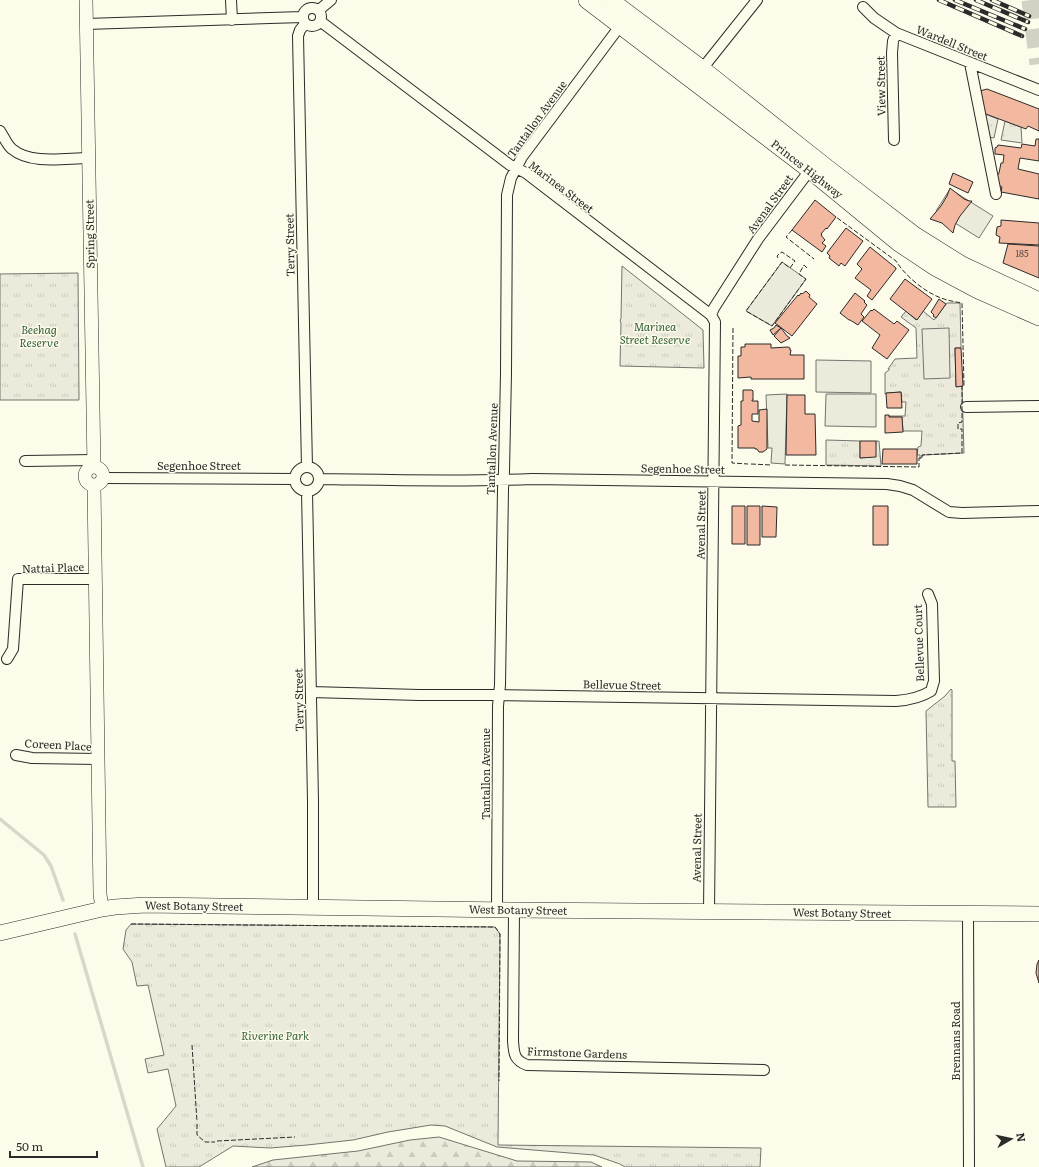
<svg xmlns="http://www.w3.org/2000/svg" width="1039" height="1167" viewBox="0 0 1039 1167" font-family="Literata,serif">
	<defs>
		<pattern id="grass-tufts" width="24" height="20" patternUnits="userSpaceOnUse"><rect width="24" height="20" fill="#ecebdb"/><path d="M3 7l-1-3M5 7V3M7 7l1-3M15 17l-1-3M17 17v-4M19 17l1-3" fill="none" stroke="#cbcabc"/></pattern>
		<pattern id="forest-firs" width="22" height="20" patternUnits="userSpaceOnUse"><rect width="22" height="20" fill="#ecebdb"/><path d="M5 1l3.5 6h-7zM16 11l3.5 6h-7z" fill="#cbcabc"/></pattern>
	</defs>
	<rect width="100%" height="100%" fill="#fdfbea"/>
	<path fill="url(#grass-tufts)" stroke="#74746e" d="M 983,113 L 998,119 L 994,138 L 988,137 Z
		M 1005,121 L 1021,127 L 1022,143 L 1001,140 Z
		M 622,266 L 703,330 L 704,368 L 620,366 L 621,323 L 620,320 L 621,319 Z
		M 78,273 L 79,400 L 0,400 L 0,274 Z
		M 947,303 L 960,303 L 961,348 L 955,348 L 955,349 L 956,386 L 962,386 L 964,453 L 922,455 L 922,458 L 920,458 L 920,455 L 917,455 L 918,447 L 921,446 L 922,431 L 903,431 L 902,417 L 889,417 L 889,416 L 905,416 L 906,402 L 902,402 L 901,392 L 887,393 L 885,394 L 885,373 L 889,370 L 889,368 L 888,369 L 895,359 L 917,358 L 916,328 L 901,317 L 906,311 L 916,320 L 923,311 L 934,320 Z
		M 826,440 L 860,441 L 860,458 L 875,456 L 876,441 L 879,441 L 881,466 L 826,465 Z
		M 951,689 L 952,690 L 952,761 L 955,761 L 956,807 L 928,807 L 926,711 L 945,696 Z
		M 131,924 L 495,927 L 500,934 L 498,1145 L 761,1148 L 760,1167 L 625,1167 L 620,1164 L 594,1155 L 497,1147 L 445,1126 L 431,1125 L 388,1132 L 353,1140 L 307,1145 L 270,1148 L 233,1146 L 199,1167 L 166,1167 L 157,1129 L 176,1106 L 168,1069 L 148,1073 L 145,1059 L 164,1055 L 148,985 L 137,986 L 132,962 L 123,949 L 126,930 Z"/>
	<path fill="url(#forest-firs)" stroke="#74746e" d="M 439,1137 L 517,1161 L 591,1162 L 602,1167 L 252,1167 L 273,1160 L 358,1151 L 410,1140 Z"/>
	<path fill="#ecebdb" stroke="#74746e" d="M 950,189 L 993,216 L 979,238 L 936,211 Z
		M 949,328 L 950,378 L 924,379 L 922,329 Z
		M 816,360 L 871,361 L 871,393 L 816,392 Z
		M 826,394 L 876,394 L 876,427 L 825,426 Z"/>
	<path fill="#eceadb" stroke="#74746e" d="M 782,262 L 806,279 L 772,326 L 746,311 Z
		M 787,394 L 785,464 L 771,463 L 772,448 L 768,448 L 766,395 Z"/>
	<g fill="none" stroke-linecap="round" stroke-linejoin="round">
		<path stroke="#d8d7c9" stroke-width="3.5" d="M 0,819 L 44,855 L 51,866 L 63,900
			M 75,934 L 143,1167"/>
	</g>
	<path fill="#f2b8a0" stroke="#2b2b2b" d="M 987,89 L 1039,109 L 1039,131 L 1028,126 L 1026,129 L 983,113 L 980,91 Z
		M 1036,139 L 1039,139 L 1039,161 L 1020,158 L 1018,169 L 1039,174 L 1039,199 L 1001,192 L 1002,187 L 997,184 L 997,176 L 999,173 L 1001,163 L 1003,163 L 1004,155 L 995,154 L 995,148 L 997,147 L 998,145 L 1021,148 L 1022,144 L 1035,146 Z
		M 953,173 L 973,182 L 968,193 L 949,184 Z
		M 950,188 L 964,199 L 969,201 L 972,201 L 960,216 L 955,225 L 953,233 L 942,223 L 930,219 L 941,206 L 947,196 Z
		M 815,200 L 836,217 L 827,229 L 826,228 L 821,234 L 822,234 L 821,235 L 825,240 L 822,243 L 826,246 L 822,252 L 792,230 Z
		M 1001,220 L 1039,223 L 1039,245 L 999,243 L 1000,237 L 996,235 L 997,227 L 1001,226 Z
		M 846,228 L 863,241 L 845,266 L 841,263 L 839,266 L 829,258 L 830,256 L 827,253 Z
		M 1008,244 L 1039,246 L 1039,278 L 1003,263 Z
		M 870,247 L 896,268 L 896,269 L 872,300 L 867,296 L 871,290 L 855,278 L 862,269 L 857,264 Z
		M 905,279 L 932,299 L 917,320 L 890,299 Z
		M 806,291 L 810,295 L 809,297 L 817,304 L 792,336 L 775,323 L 798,295 L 799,296 L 801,293 L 802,294 Z
		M 855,293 L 865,301 L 864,302 L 867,305 L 861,314 L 864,317 L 858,325 L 850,320 L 849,320 L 840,313 Z
		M 939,299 L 946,304 L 936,318 L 933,316 L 934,315 L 931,312 Z
		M 874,309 L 894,324 L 897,321 L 909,330 L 887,359 L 872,348 L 880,335 L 862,321 L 871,310 L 872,311 Z
		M 776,325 L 781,328 L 773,335 L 770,330 L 774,328 Z
		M 781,328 L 787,336 L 790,338 L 781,343 L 774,336 Z
		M 745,344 L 771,344 L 771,348 L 788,347 L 790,348 L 790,350 L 791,350 L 790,355 L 804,355 L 804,379 L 751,379 L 751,377 L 738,378 L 738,356 L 741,356 L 741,347 L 745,347 Z
		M 955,348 L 961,348 L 963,386 L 956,387 Z
		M 743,390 L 752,390 L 753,391 L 753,400 L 752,400 L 752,401 L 758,401 L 758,414 L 752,414 L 752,421 L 759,422 L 759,410 L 767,409 L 767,449 L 763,452 L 759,452 L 757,449 L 755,449 L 755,448 L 738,448 L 738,426 L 741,425 L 741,401 L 743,401 Z
		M 901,392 L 902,408 L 887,408 L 886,393 Z
		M 787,395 L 805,395 L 805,414 L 815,414 L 816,455 L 786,455 Z
		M 885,415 L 889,415 L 889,417 L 902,417 L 903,432 L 885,433 Z
		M 860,441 L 876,441 L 876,457 L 860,458 Z
		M 883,449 L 917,449 L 917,464 L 882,464 Z
		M 732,506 L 745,506 L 745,544 L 732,544 Z
		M 747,506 L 760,506 L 760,545 L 747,545 Z
		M 762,506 L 777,507 L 776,537 L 762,537 Z
		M 873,506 L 888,506 L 888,545 L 873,545 Z
		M 1039,960 L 1039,983 L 1036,973 L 1037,964 Z"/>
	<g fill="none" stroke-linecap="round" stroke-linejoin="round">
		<path stroke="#d3d1c4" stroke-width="19" stroke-dasharray="19 10" stroke-linecap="butt" d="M 1031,0 L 1039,64"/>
		<g stroke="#2b2b2b" stroke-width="12">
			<path id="minor" d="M 231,0 L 232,20
				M 863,7 L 874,18 L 896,33 L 1039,90
				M303 17a9 9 0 1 1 18 0a9 9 0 1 1-18 0Z
				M 319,10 L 331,0
				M 320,21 L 510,165 L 526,173 L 711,315 L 715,322 L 709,912
				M 86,24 L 302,17
				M 305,24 L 300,30 L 298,36 L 307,467
				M 970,63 L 996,194
				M 702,69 L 757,0
				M 0,131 C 4,137 7,145 12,149 C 31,165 66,158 88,158
				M 894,140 L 892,53 L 893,41 L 896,33
				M 711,315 L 714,308 L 758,239 L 810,170
				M 966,407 L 1039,406
				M 25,461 L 94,460
				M295 479a12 12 0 1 1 24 0a12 12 0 1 1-24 0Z
				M 103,478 L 295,479
				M 319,479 C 390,480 461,482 532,479 L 887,484 L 900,486 L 913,490 L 949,512 L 962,513 L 1039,511
				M 307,491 L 313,801 L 313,908
				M 7,659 L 13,649 L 18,579 L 95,579
				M 311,692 L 419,695 L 499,695 L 896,701 C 909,700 920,698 931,691 L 934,681 L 932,604 L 928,594
				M 16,755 L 32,758 L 98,759
				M 497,910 L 498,706 L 500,685 L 503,489 L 504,471 L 506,373 L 507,195 L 511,178 L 522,157 L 620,26
				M 514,910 L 513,1041 C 514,1054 514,1060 527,1065 L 764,1070
				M 968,915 L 969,1167"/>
		</g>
		<g stroke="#2b2b2b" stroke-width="14">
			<path id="tertiary" d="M 86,0 L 94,467
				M85 476a9 9 0 1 1 18 0a9 9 0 1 1-18 0Z
				M 94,486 L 100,894 L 102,909"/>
		</g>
		<g stroke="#2b2b2b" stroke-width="16">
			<path id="secondary" d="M 0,933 L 102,909 L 115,907 L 145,905 L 514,910 L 1039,914"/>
		</g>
		<g stroke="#2b2b2b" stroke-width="18">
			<path id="trunk" d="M 587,0 L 810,170 L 899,243 L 935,267 L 978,290 L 1039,317
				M 610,0 L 702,69 L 827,168 L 914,235 L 962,265 L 1039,301"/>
		</g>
		<use href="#minor" stroke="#fdfbea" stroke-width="10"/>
		<use href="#tertiary" stroke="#fdfbea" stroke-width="13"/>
		<use href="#secondary" stroke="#fdfbea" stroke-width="15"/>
		<use href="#trunk" stroke="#fdfbea" stroke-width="17"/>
		<g stroke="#2b2b2b" stroke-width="4.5">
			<path id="rail" d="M 939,0 L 1022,36
				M 955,0 L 1025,29
				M 976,0 L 1028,22
				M 992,0 L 1029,16"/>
		</g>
		<use href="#rail" stroke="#fdfbea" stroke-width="3" stroke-dasharray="9" stroke-linecap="butt"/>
		<path stroke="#2b2b2b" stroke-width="1" stroke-dasharray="5 2" stroke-linecap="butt" d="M 792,230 L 786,237 L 814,259
			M 778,258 L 777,256 L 780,253 L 782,252 L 795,261 L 790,268 L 782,262 L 746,311 L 772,326 L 806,279 L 799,274 L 804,265 L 807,268
			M 733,328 L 732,463 L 748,464
			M 751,464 L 771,465
			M 785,465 L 919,467 L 919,458 L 922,458 L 922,455 L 962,453 L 962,429 L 958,429 L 958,423 L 962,422 L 962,386 L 964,386 L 962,303 C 956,302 950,301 944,299 C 927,294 905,276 896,261 L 836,217
			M 131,924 L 495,927 L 500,934 L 499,1081
			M 192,1045 L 197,1122
			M 197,1124 L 197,1135 L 205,1142 L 215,1142
			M 217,1141 L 295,1137"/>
	</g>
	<g text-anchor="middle" stroke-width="3" stroke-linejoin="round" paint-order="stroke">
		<g font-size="9" fill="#5d4e48">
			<text x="1022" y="257">185</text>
		</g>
		<g font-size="11" fill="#2b2b2b" stroke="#fdfbea">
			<text transform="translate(952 43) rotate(22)" y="4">Wardell Street</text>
			<text transform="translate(881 86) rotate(-91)" y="4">View Street</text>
			<text transform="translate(537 119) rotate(-54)" y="4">Tantallon Avenue</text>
			<text transform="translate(807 169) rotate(38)" y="4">Princes Highway</text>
			<text transform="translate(561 187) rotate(37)" y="4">Marinea Street</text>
			<text transform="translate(770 204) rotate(-54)" y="4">Avenal Street</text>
			<text transform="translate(90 234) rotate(-91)" y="4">Spring Street</text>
			<text transform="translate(290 245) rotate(-91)" y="4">Terry Street</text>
			<text transform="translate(492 449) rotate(-88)" y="4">Tantallon Avenue</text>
			<text x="199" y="470">Segenhoe Street</text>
			<text transform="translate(683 469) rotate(1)" y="4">Segenhoe Street</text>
			<text transform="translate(701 525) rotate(-89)" y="4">Avenal Street</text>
			<text transform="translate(53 568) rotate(-2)" y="4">Nattai Place</text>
			<text transform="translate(919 643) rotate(-92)" y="4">Bellevue Court</text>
			<text transform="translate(622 685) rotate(1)" y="4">Bellevue Street</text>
			<text transform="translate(299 700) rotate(-91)" y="4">Terry Street</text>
			<text transform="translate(58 745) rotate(3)" y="4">Coreen Place</text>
			<text transform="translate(486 774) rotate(-90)" y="4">Tantallon Avenue</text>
			<text transform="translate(697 848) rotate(-89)" y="4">Avenal Street</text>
			<text transform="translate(194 906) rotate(1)" y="4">West Botany Street</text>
			<text transform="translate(518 910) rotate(1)" y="4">West Botany Street</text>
			<text transform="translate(842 913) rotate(1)" y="4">West Botany Street</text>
			<text transform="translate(956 1041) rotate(-90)" y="4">Brennans Road</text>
			<text transform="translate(577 1053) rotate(2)" y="4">Firmstone Gardens</text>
		</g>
		<g font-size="11" font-style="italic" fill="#34623c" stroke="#fdfbea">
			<text x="655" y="331">Marinea<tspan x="655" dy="13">Street Reserve</tspan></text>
			<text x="39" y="334">Beehag<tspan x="39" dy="13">Reserve</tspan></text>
			<text x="275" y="1040">Riverine Park</text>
		</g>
	</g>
	<g transform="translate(1011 1139) rotate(81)" stroke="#fdfbea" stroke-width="3" paint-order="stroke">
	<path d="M0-3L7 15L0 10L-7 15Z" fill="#2b2b2b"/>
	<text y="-6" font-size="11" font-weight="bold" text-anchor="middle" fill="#2b2b2b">N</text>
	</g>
	<path d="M10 1151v6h87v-6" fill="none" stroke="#2b2b2b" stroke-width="2"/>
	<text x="16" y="1151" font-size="12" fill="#2b2b2b" stroke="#fdfbea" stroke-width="3" paint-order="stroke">50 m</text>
</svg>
